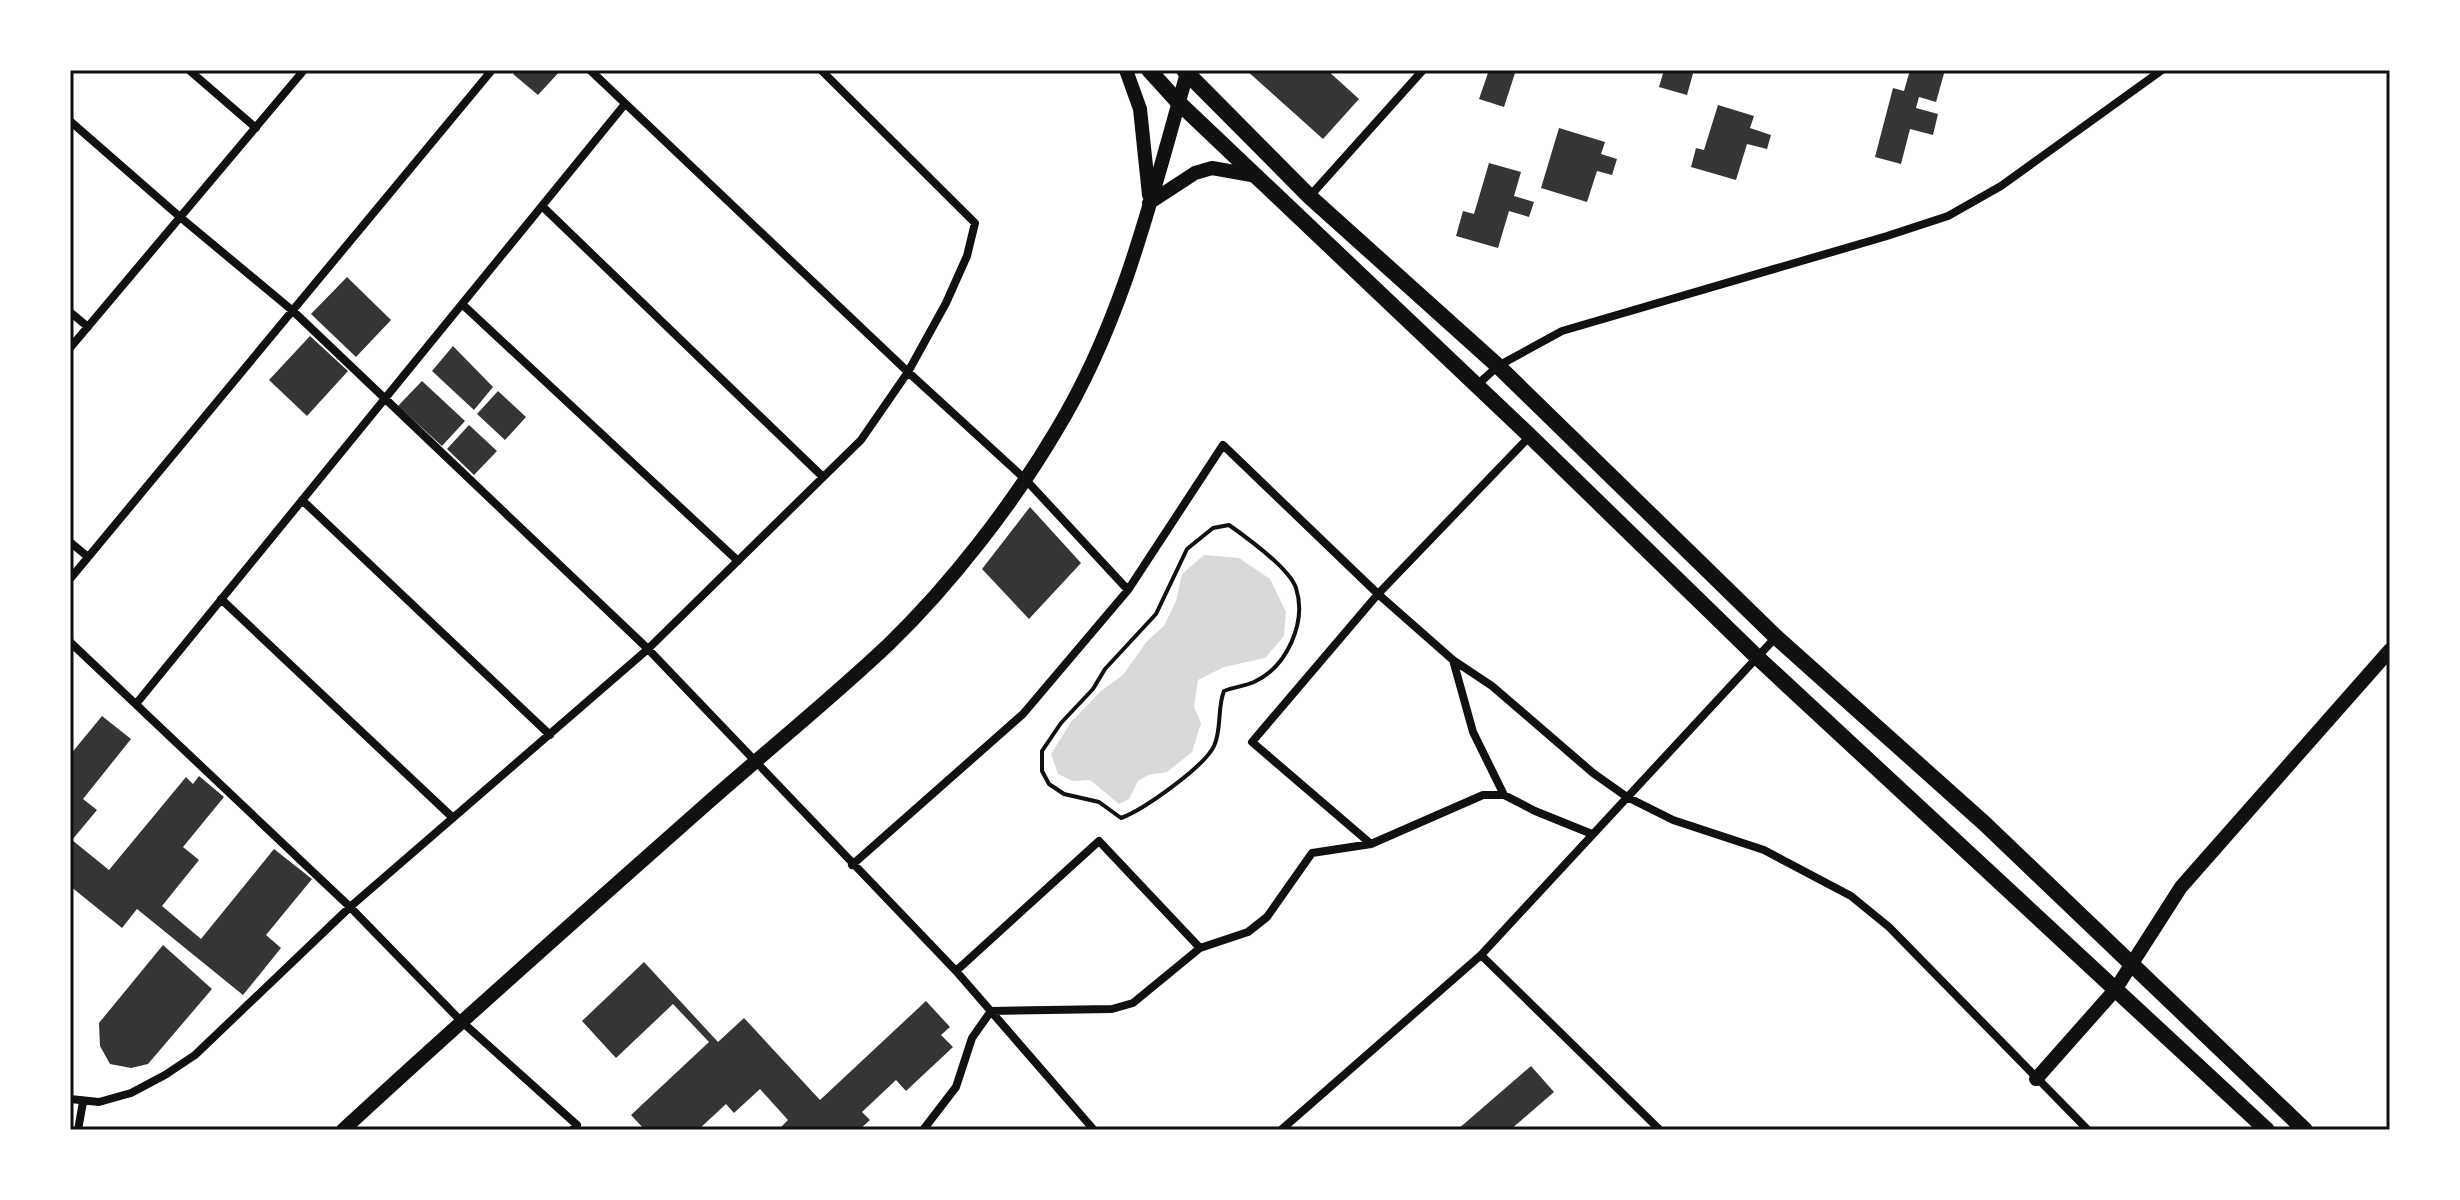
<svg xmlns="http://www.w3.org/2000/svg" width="2460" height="1200" viewBox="0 0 2460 1200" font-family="'PT Sans Narrow',sans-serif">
	<rect width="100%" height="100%" fill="#fff"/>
	<path fill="#d9d9d9" d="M 1204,555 L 1239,558 L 1270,579 L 1286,612 L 1284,636 L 1265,658 L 1224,667 L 1198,680 L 1194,707 L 1201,723 L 1192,752 L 1167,772 L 1148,775 L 1138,781 L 1129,799 L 1119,804 L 1090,780 L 1073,781 L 1058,774 L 1051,754 L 1071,722 L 1101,691 L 1123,675 L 1147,641 L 1164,626 L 1176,601 L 1182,574 Z"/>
	<path fill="#353535" d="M 517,70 L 561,70 L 538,95 L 513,74 Z
		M 1246,70 L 1327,70 L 1359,99 L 1323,139 Z
		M 1489,70 L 1516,70 L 1504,107 L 1479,99 Z
		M 1664,70 L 1694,70 L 1687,95 L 1659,87 Z
		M 1910,70 L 1945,70 L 1936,102 L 1919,97 L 1916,108 L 1938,114 L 1933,135 L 1910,129 L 1901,164 L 1875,157 L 1893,88 L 1904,91 Z
		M 1718,105 L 1754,116 L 1750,128 L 1771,135 L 1767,149 L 1747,144 L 1736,180 L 1691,167 L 1696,148 L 1704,150 Z
		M 1559,128 L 1605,142 L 1601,154 L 1617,159 L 1612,175 L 1597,171 L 1587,202 L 1541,188 Z
		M 1489,163 L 1521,172 L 1514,196 L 1534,202 L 1529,217 L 1509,211 L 1498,248 L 1456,236 L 1463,211 L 1474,214 Z
		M 347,277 L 391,320 L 356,357 L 311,314 Z
		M 310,336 L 348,371 L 307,416 L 269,380 Z
		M 453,346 L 493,387 L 474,410 L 432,371 Z
		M 422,381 L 465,421 L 442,446 L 398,406 Z
		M 498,391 L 526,417 L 505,440 L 477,414 Z
		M 469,425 L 497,451 L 474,475 L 447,449 Z
		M 1030,507 L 1081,563 L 1029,619 L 982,569 Z
		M 102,716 L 131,739 L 83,799 L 97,810 L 72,840 L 109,870 L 186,777 L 193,784 L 199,776 L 224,797 L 183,847 L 199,860 L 162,906 L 201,939 L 274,849 L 312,879 L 266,935 L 281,948 L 243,995 L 137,909 L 122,928 L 70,886 L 70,755 Z
		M 163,945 L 212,989 L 148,1064 L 131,1068 L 110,1064 L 100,1046 L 99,1023 Z
		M 644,962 L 718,1042 L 744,1018 L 820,1100 L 926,1001 L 950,1027 L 941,1035 L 953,1047 L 906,1091 L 896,1080 L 862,1112 L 870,1120 L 859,1130 L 778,1130 L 788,1120 L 760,1089 L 734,1113 L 726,1104 L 698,1130 L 645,1130 L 631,1115 L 709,1042 L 673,1004 L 616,1058 L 582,1021 Z
		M 1531,1066 L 1554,1092 L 1510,1130 L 1457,1130 Z"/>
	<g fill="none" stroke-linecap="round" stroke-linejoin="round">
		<path stroke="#111" stroke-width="4" d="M 1229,525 C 1246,537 1289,568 1296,588 C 1307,622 1287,667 1254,682 C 1245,686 1234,687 1224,691 C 1217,708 1222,729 1214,746 C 1204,767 1143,810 1121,818 L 1099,802 L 1064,794 L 1049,784 L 1042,771 L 1042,751 L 1061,723 L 1093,689 L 1105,669 L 1156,614 L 1187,549 L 1213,528 Z"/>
		<path stroke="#111" stroke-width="8" d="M 189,70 L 256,128
			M 590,70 L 908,372 L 1026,480 L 1128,590
			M 70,121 L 180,217 L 293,311 L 648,649 L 956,971 L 1094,1130
			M 1310,196 L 1423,70
			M 542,206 L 823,477
			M 462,304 L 738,561
			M 70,312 L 88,327
			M 70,348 L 304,70
			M 1477,385 L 1498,366 L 1562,331 L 1887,236 L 1948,216 L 2001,186 L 2162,70
			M 302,500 L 550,735
			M 70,542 L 88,557
			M 70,579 L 492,70
			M 221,599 L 452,817
			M 70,642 L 350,907 L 461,1021 L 577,1125 L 572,1130
			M 1453,660 L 1473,732 L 1504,795
			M 136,704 L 625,104
			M 1371,844 L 1252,742 L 1378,594 L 1530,436
			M 852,865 L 1023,714 L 1128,590 L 1223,445 L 1378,594 L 1453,660 L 1492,686 L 1593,773 L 1627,797 L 1673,820 L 1764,850 L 1851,896 L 1889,927 L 2088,1130
			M 1481,955 L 1776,637
			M 956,971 L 1099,841 L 1200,948
			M 991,1011 L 1112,1009 L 1133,1003 L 1200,948 L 1248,932 L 1267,917 L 1312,853 L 1371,844 L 1483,795 L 1504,795 L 1535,811 L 1592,834
			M 70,1099 L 99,1102 L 131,1093 L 165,1075 L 195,1055 L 350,907 L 648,649 L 861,440 L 908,372 L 946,303 L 967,256 L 975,223 L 821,70
			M 78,1130 L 83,1102
			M 923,1130 L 956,1087 L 972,1038 L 991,1011
			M 1281,1130 L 1481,955 L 1660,1130"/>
		<path stroke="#111" stroke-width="14" d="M 1126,70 L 1140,109 L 1149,195
			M 1149,203 L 1195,173 L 1212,168 L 1257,176
			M 2036,1079 L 2115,990 L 2181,887 L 2390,650
			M 343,1130 C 464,1018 588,909 711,800 C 770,748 832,698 889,644 C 950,585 1013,504 1056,431 C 1123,321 1152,196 1187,73"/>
		<path stroke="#111" stroke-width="16" d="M 1149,70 L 1178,102 L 1530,436 L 1757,657 L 2267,1130
			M 1184,70 L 1310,197 L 1498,366 L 1776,637 L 1984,823 L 2305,1130"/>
	</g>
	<rect width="2460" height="1200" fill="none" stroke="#ffffff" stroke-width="144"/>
	<rect x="72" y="72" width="2316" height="1056" fill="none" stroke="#111" stroke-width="3"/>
</svg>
